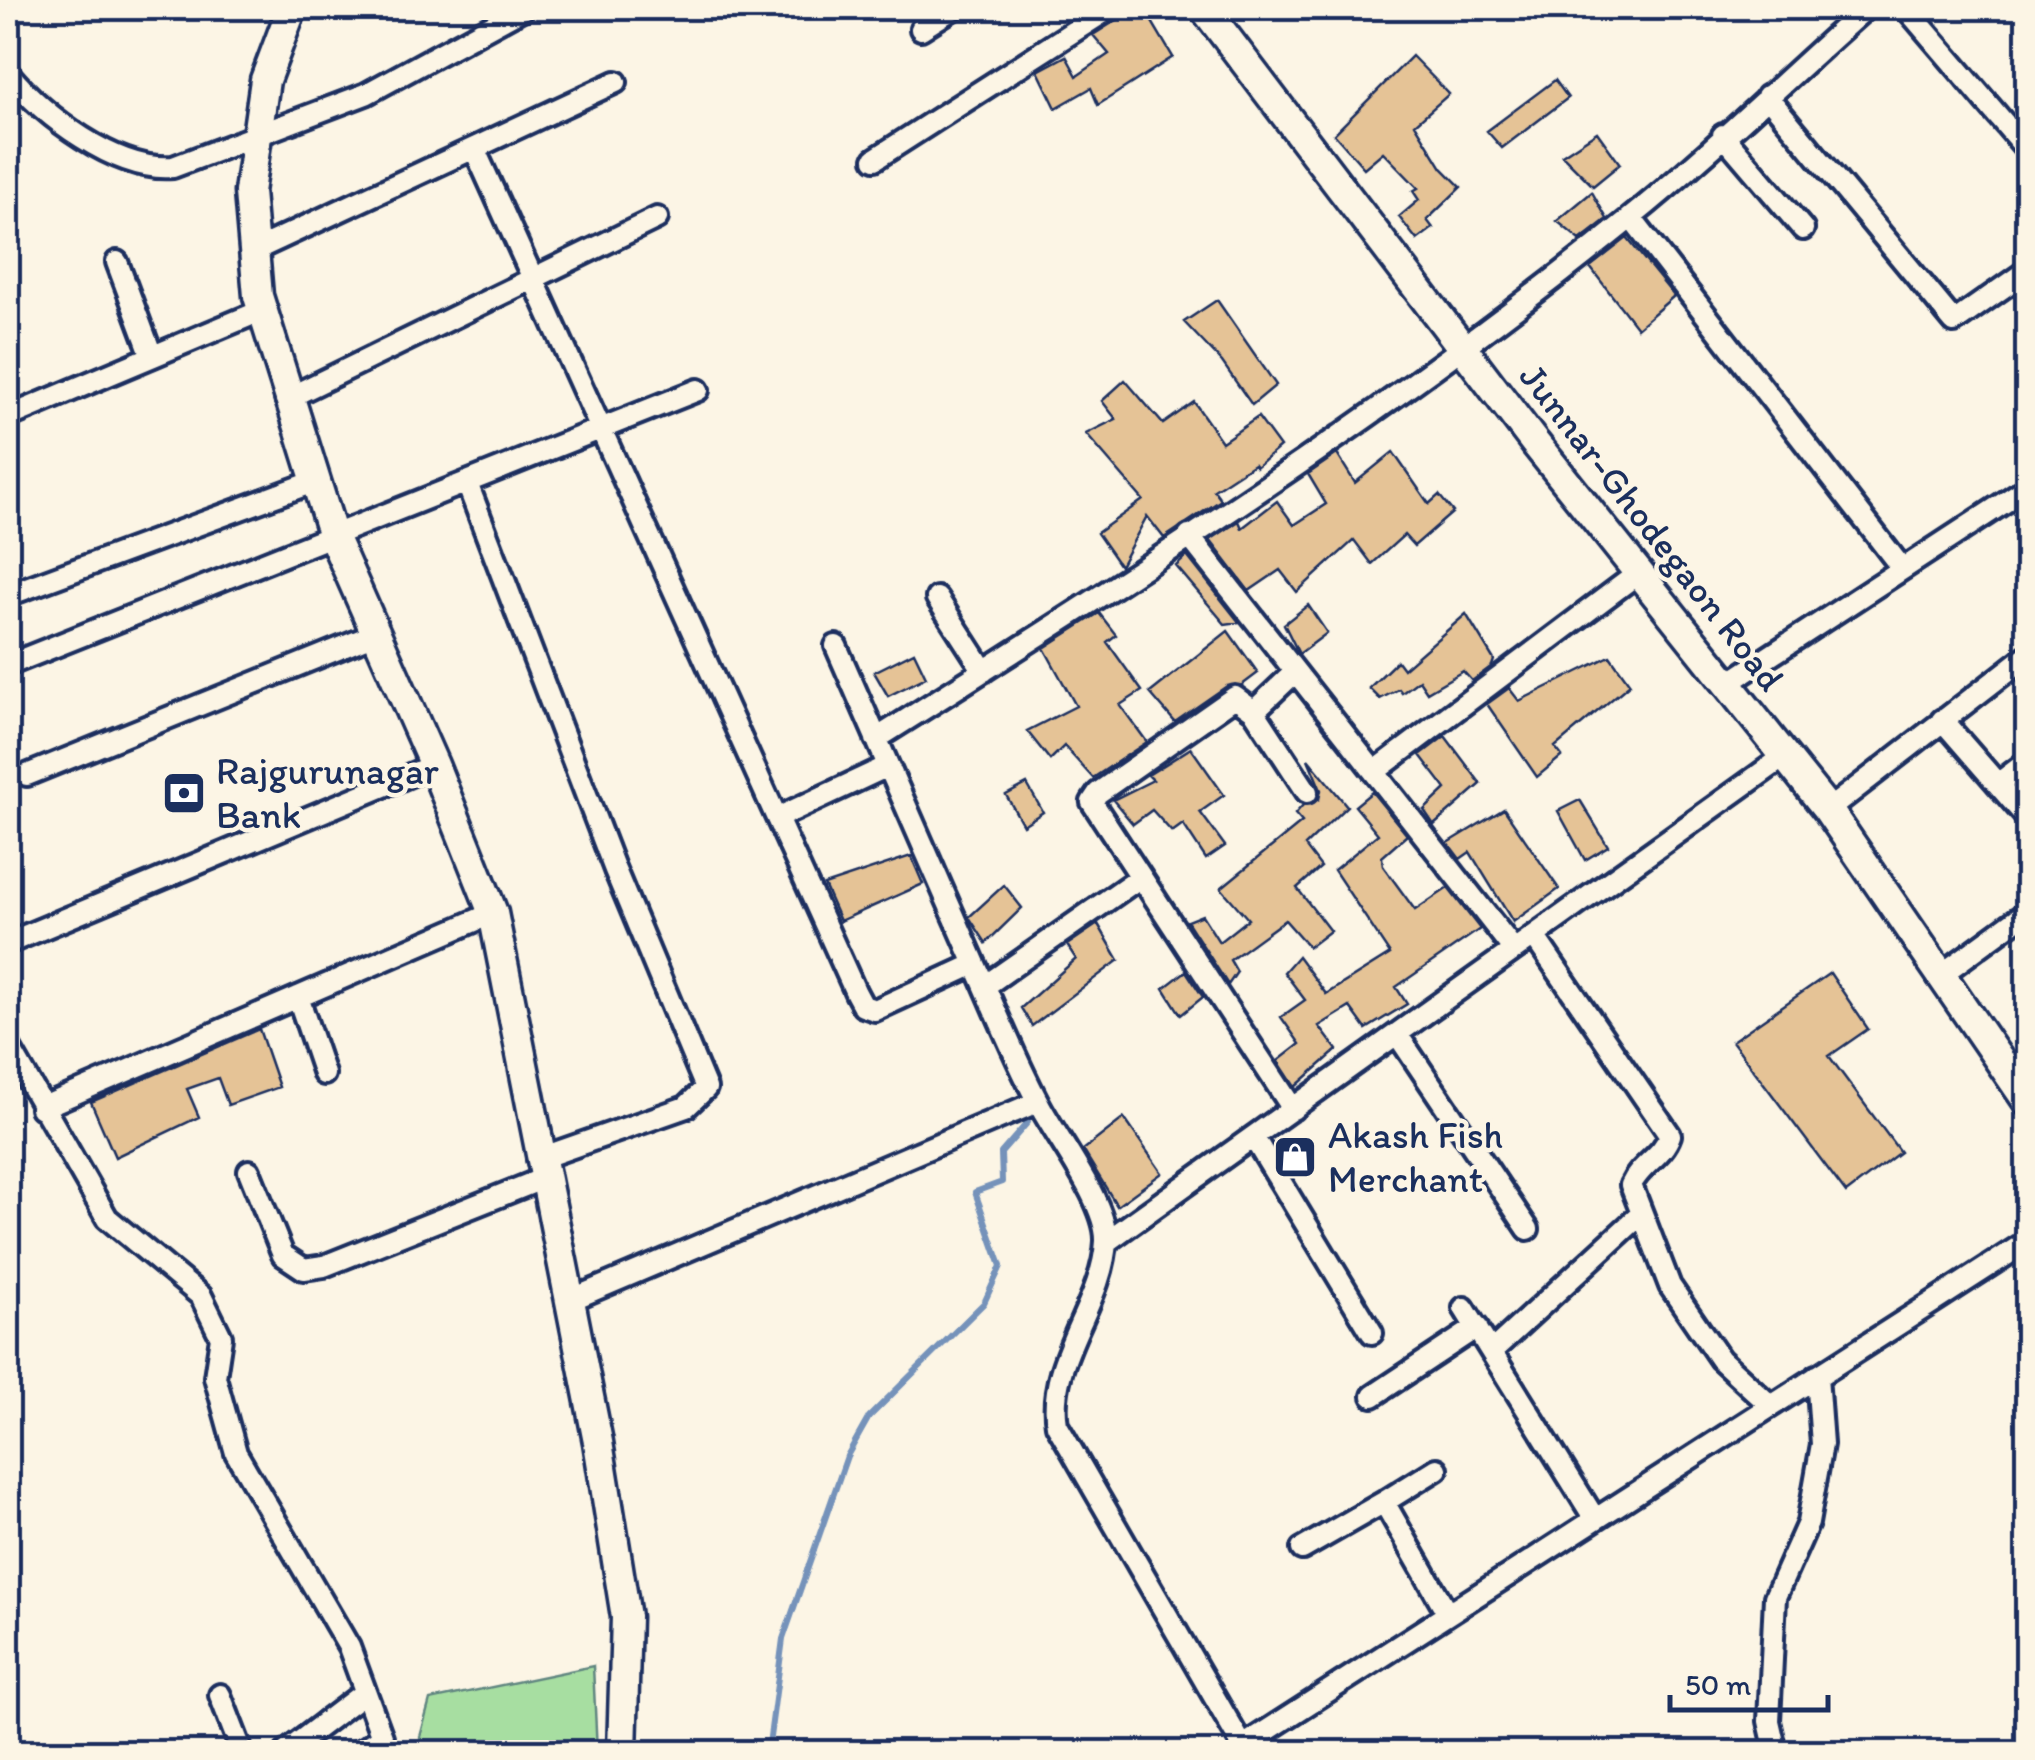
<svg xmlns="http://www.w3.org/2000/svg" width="2035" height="1760" viewBox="0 0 2035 1760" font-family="Itim,sans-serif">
	<rect width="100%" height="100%" fill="#fcf5e5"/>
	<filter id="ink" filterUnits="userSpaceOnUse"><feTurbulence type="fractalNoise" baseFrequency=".01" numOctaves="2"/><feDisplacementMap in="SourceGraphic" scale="20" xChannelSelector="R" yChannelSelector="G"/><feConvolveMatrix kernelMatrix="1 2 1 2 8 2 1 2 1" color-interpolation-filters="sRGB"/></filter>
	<g filter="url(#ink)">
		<path fill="#a7dea1" stroke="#618680" stroke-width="2.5" d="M 593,1666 L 597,1752 L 422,1752 L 420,1737 L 430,1700 Z"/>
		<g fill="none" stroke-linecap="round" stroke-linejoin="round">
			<path stroke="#7492ba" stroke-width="6" d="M 768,1752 L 783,1639 L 847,1456 L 869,1417 L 984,1303 L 1001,1266 L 975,1192 L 1002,1182 L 1001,1153 L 1028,1122"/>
		</g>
		<path fill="#e5c396" stroke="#1b2f5e" stroke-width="2.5" d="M 1136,8 L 1144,8 L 1173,57 L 1098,105 L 1091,88 L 1056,108 L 1038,71 L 1066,56 L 1077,76 L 1109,54 L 1093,35 Z
			M 1412,56 L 1449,94 L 1415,124 L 1442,168 L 1461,187 L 1427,220 L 1433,228 L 1417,240 L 1399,217 L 1419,200 L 1413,191 L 1418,188 L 1383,152 L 1364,168 L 1334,134 Z
			M 1555,80 L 1568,98 L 1502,148 L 1487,131 Z
			M 1597,132 L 1620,164 L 1593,186 L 1562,155 Z
			M 1592,192 L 1607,219 L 1580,240 L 1557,221 Z
			M 1627,238 L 1674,296 L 1637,328 L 1590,267 Z
			M 1217,300 L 1276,385 L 1252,405 L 1222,362 L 1184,322 Z
			M 1125,380 L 1163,424 L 1194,402 L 1222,442 L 1258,417 L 1280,447 L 1256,467 L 1254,464 L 1214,490 L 1221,500 L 1164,538 L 1147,516 L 1120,566 L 1097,533 L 1143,500 L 1086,434 L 1116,419 L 1102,401 Z
			M 1393,452 L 1429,504 L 1439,495 L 1453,512 L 1414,546 L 1404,535 L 1372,564 L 1354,540 L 1297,592 L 1280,570 L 1249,591 L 1210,540 L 1239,521 L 1242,528 L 1277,501 L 1294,525 L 1326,504 L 1308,474 L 1337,454 L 1355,483 Z
			M 1187,556 L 1239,622 L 1225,624 L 1176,566 Z
			M 1308,605 L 1327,633 L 1299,654 L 1284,624 Z
			M 1099,613 L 1116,635 L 1107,642 L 1142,691 L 1120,705 L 1147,742 L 1093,778 L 1064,746 L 1050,760 L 1027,731 L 1076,706 L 1044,648 Z
			M 1466,614 L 1494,660 L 1492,666 L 1472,681 L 1463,671 L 1427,692 L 1419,680 L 1402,693 L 1399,689 L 1380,699 L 1369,688 L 1397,661 L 1403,669 Z
			M 1228,631 L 1258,673 L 1242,685 L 1227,686 L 1175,722 L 1150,693 Z
			M 914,652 L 926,677 L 888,696 L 874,672 Z
			M 1610,656 L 1630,684 L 1555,747 L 1562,756 L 1537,777 L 1487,704 L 1509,688 L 1519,701 Z
			M 1445,736 L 1481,784 L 1434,825 L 1424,810 L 1446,789 L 1420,755 Z
			M 1191,748 L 1224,795 L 1200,812 L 1225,846 L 1206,859 L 1183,824 L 1172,832 L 1152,810 L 1133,824 L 1113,800 L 1153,780 L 1148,775 Z
			M 1308,759 L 1347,806 L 1305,846 L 1321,867 L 1297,888 L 1330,931 L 1309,947 L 1285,920 L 1230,960 L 1237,972 L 1228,985 L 1187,921 L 1202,915 L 1219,942 L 1248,919 L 1221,888 L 1302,822 L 1295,814 L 1303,805 L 1319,799 L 1321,790 Z
			M 1027,784 L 1043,812 L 1023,825 L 1006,795 Z
			M 1372,792 L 1407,835 L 1382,857 L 1383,866 L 1415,910 L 1448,888 L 1480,929 L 1396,987 L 1407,1004 L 1366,1029 L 1350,1007 L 1319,1026 L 1337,1050 L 1295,1087 L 1278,1061 L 1300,1044 L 1281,1017 L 1305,1000 L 1284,972 L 1298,956 L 1326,994 L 1390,954 L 1334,870 L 1378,834 L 1355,806 Z
			M 1580,800 L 1608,846 L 1585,860 L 1558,811 Z
			M 1504,809 L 1559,889 L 1513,922 L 1470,852 L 1460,859 L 1448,843 Z
			M 911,856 L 923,884 L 840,921 L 824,885 Z
			M 1004,885 L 1022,908 L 986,943 L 969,917 Z
			M 1098,924 L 1119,960 L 1032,1026 L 1021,1008 L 1076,959 L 1067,945 Z
			M 1186,971 L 1203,997 L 1181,1015 L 1164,988 Z
			M 1830,973 L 1868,1029 L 1829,1056 L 1900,1152 L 1846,1193 L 1732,1041 Z
			M 259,1029 L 279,1087 L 228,1105 L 218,1078 L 187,1089 L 199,1117 L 115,1157 L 91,1102 Z
			M 1124,1118 L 1162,1173 L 1117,1206 L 1083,1150 Z"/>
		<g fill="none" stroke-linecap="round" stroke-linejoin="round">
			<g stroke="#1b2f5e" stroke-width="28">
				<path id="street" d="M 1906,8 L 2028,151
					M 921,29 L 954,8
					M 8,73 C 43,115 116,172 173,167 L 366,94 L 524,8
					M 1767,96 L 1954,322 L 2028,270
					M 1723,135 L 1803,229
					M 474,148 L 856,993 L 863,1006 L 875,1010 L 975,964 C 996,1011 1015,1059 1039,1104 C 1057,1139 1107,1203 1106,1241 C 1103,1304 1046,1361 1057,1425 L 1246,1752
					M 875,159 L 1110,8
					M 1631,218 L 1901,567
					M 253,251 L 616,82
					M 117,262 L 152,356
					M 286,399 L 657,218
					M 8,417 L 263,310
					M 467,483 L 615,870 L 706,1088 L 686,1107 L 538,1159
					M 1189,536 L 1514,950
					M 8,595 L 313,482
					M 937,598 L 984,671
					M 836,646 L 975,964
					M 8,665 L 698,390
					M 1730,682 L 2028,487
					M 1254,711 L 1307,792
					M 1942,720 L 2028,819
					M 876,739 C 1133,577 1393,411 1629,219 C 1711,153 1787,78 1866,8
					M 1374,772 L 1637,574
					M 27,775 L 375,634
					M 1999,783 L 2028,761
					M 1828,810 L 2028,655
					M 777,818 L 888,766
					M 1534,936 L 1670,1135 C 1663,1156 1640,1165 1631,1185 L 1670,1286 L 1720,1359 L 1771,1406
					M 8,943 L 434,765
					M 1938,977 L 2028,911
					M 985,986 L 1139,878
					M 298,997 L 324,1074
					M 1397,1034 L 1528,1229
					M 8,1045 L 107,1218 L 201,1296 L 221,1337 L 215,1377 L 236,1453 L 349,1647 L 382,1737 L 383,1752
					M 41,1108 L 493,913
					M 1293,1109 L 1092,802 L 1098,793 L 1235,697 L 1254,711 L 1295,672
					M 1254,1138 L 1372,1333
					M 249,1171 L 283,1255 L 304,1269 L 324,1266 L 542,1179
					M 1106,1242 L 1785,756
					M 568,1301 L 1037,1102
					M 1464,1308 L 1595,1519
					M 1493,1350 L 1640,1215
					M 1373,1396 L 1477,1327
					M 1437,1469 L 1384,1502 L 1448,1614
					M 1302,1549 L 1384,1502
					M 220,1695 L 242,1752
					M 1243,1746 L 2028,1241
					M 286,1752 L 365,1692
					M 358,1752 L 382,1737
					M 1776,1752 L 1769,1721 L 1775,1597 L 1808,1523 L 1822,1444 L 1817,1376"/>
			</g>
			<g stroke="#1b2f5e" stroke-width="35">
				<path id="secondary" d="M 292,8 L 265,80 L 249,192 L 258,296 L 333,536 L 434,765 L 493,913 L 598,1442 L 626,1617 L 622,1752
					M 1204,8 L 1535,443 L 1828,810 L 2028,1102"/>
			</g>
			<use href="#street" stroke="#fcf5e5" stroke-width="20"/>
			<use href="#secondary" stroke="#fcf5e5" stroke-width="28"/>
		</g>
	</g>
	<defs>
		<g id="bank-square" transform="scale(2.25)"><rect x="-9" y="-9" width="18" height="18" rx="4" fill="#1b2f5e" stroke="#fcf5e5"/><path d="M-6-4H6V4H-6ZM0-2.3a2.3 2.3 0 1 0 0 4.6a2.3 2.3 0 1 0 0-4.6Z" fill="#fff"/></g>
		<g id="shop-square" transform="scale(2.25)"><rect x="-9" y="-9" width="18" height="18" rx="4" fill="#1b2f5e" stroke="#fcf5e5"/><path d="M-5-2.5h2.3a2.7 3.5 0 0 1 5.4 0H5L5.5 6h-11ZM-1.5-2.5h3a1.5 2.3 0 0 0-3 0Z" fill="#fff"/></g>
	</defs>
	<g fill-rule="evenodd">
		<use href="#bank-square" x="184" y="793"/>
		<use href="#shop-square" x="1295" y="1157"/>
	</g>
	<g text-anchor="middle" stroke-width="9" stroke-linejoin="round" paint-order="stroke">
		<g font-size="38" fill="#1b2f5e" stroke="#fcf5e5">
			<text transform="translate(1652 527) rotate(52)" y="13">Junnar-Ghodegaon Road</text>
		</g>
		<g font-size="38" fill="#1b2f5e" stroke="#fcf5e5" text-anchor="start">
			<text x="216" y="784">Rajgurunagar<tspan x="216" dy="44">Bank</tspan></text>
			<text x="1328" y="1148">Akash Fish<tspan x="1328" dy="44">Merchant</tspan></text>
		</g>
	</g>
	<rect width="2035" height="1760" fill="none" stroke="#fcf5e5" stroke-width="40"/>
	<rect x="20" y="20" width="1995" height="1720" fill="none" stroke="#1b2f5e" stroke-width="4" filter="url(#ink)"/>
	<path d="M1670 1695v15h158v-15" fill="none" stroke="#1b2f5e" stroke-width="5"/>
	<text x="1685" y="1695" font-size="30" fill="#1b2f5e" stroke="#fcf5e5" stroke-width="8" paint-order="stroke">50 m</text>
</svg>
